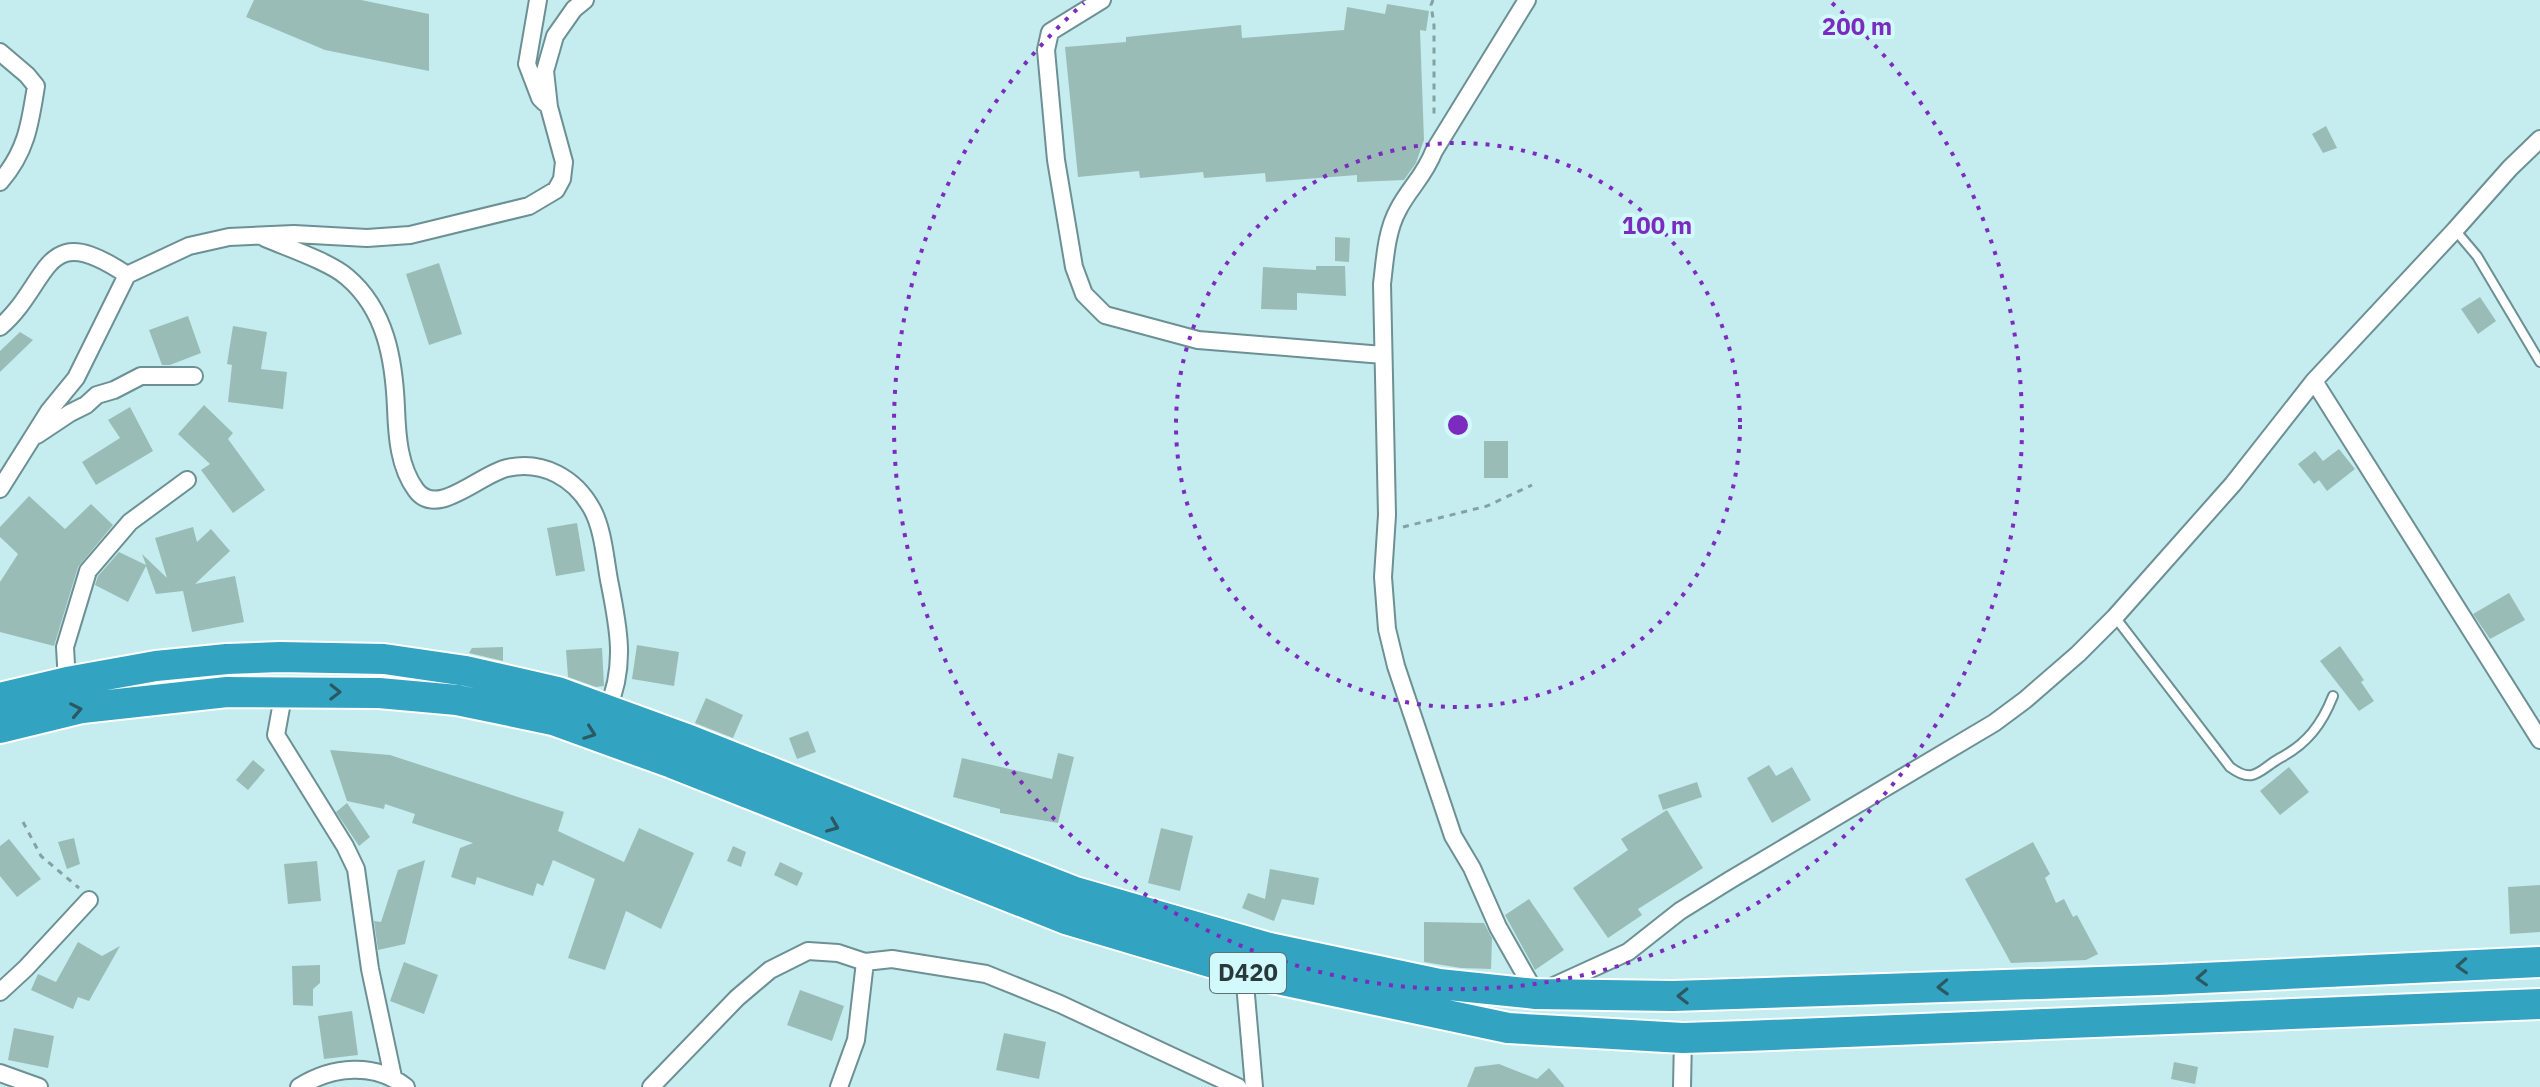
<svg xmlns="http://www.w3.org/2000/svg" width="2540" height="1087" viewBox="0 0 2540 1087" font-family="'IBM Plex Sans',sans-serif">
	<rect width="100%" height="100%" fill="#c5ecef"/>
	<path fill="#99bdb6" d="M 254,0 L 361,0 L 429,14 L 429,71 L 325,50 L 246,17 Z
		M 1387,4 L 1429,11 L 1426,31 L 1420,30 L 1424,140 L 1416,163 L 1404,180 L 1357,182 L 1357,175 L 1266,182 L 1265,173 L 1204,178 L 1203,172 L 1140,178 L 1139,171 L 1078,177 L 1065,47 L 1126,42 L 1126,37 L 1241,25 L 1242,38 L 1344,30 L 1347,7 L 1385,14 Z
		M 2326,126 L 2337,148 L 2323,153 L 2312,134 Z
		M 1335,237 L 1350,238 L 1349,262 L 1335,261 Z
		M 439,263 L 462,334 L 429,345 L 406,274 Z
		M 1316,266 L 1345,266 L 1346,296 L 1297,293 L 1297,310 L 1261,309 L 1263,267 L 1316,270 Z
		M 2480,297 L 2496,321 L 2478,334 L 2461,309 Z
		M 188,316 L 201,353 L 170,365 L 162,365 L 149,330 Z
		M 233,326 L 267,332 L 261,369 L 287,372 L 283,409 L 228,402 L 232,365 L 227,364 Z
		M 20,332 L 33,340 L 0,372 L 0,351 Z
		M 204,405 L 233,433 L 228,439 L 265,490 L 233,513 L 201,470 L 210,464 L 178,434 Z
		M 130,407 L 153,451 L 96,485 L 82,462 L 120,438 L 108,420 Z
		M 1484,441 L 1508,441 L 1508,478 L 1484,478 Z
		M 2339,449 L 2355,469 L 2327,491 L 2319,480 L 2314,484 L 2298,464 L 2315,451 L 2323,461 Z
		M 29,496 L 65,529 L 91,504 L 113,525 L 78,567 L 54,646 L 0,632 L 0,582 L 18,554 L 0,537 L 0,527 Z
		M 577,523 L 585,571 L 556,576 L 547,528 Z
		M 193,527 L 197,542 L 211,529 L 230,551 L 195,584 L 235,576 L 244,622 L 192,632 L 183,591 L 156,594 L 146,566 L 128,602 L 95,585 L 98,576 L 119,552 L 146,565 L 142,554 L 167,578 L 155,538 Z
		M 2509,593 L 2525,620 L 2490,639 L 2473,614 Z
		M 637,645 L 679,652 L 674,686 L 632,679 Z
		M 2340,646 L 2364,680 L 2361,682 L 2374,701 L 2359,711 L 2320,661 Z
		M 503,647 L 503,661 L 469,653 L 472,648 Z
		M 602,648 L 604,686 L 596,687 L 568,677 L 566,650 Z
		M 706,698 L 743,715 L 733,738 L 695,723 Z
		M 808,731 L 816,752 L 797,759 L 789,738 Z
		M 330,750 L 390,755 L 564,812 L 558,831 L 624,862 L 639,828 L 694,853 L 661,929 L 626,911 L 605,970 L 568,958 L 595,879 L 553,860 L 543,886 L 537,883 L 533,896 L 477,877 L 475,885 L 451,877 L 460,848 L 473,843 L 412,823 L 415,814 L 385,804 L 384,809 L 347,801 Z
		M 1058,753 L 1074,757 L 1058,823 L 1000,813 L 1000,809 L 953,797 L 962,758 L 1052,779 Z
		M 253,760 L 265,770 L 248,790 L 236,780 Z
		M 1769,765 L 1776,776 L 1792,767 L 1811,800 L 1772,823 L 1747,778 Z
		M 2289,767 L 2309,792 L 2280,815 L 2260,791 Z
		M 1697,782 L 1702,797 L 1663,810 L 1658,795 Z
		M 347,803 L 370,837 L 359,846 L 336,812 Z
		M 1667,810 L 1703,868 L 1638,909 L 1642,915 L 1608,938 L 1573,888 L 1628,850 L 1621,839 Z
		M 1161,828 L 1193,836 L 1180,891 L 1148,883 Z
		M 74,838 L 80,864 L 67,869 L 58,842 Z
		M 9,839 L 41,879 L 17,897 L 0,876 L 0,846 Z
		M 2033,842 L 2050,874 L 2045,878 L 2056,903 L 2064,899 L 2073,917 L 2077,915 L 2098,954 L 2086,960 L 2011,963 L 1965,879 Z
		M 733,846 L 746,852 L 741,867 L 727,861 Z
		M 425,860 L 405,944 L 378,950 L 374,921 L 381,922 L 398,870 Z
		M 317,861 L 321,901 L 288,904 L 284,864 Z
		M 780,862 L 803,873 L 797,886 L 774,875 Z
		M 1270,869 L 1319,878 L 1314,905 L 1282,899 L 1274,921 L 1242,908 L 1248,893 L 1265,899 Z
		M 2540,885 L 2540,932 L 2510,934 L 2508,887 Z
		M 1529,899 L 1564,950 L 1535,970 L 1505,915 Z
		M 1424,922 L 1484,923 L 1492,938 L 1491,969 L 1461,968 L 1424,962 Z
		M 78,942 L 102,956 L 120,946 L 89,1001 L 78,997 L 73,1009 L 31,990 L 38,974 L 56,982 Z
		M 404,962 L 438,975 L 424,1014 L 390,1001 Z
		M 320,965 L 320,983 L 313,989 L 313,1006 L 293,1005 L 292,966 Z
		M 800,990 L 844,1006 L 832,1041 L 787,1025 Z
		M 352,1011 L 358,1055 L 324,1059 L 318,1016 Z
		M 14,1028 L 54,1036 L 48,1068 L 8,1060 Z
		M 1004,1033 L 1046,1042 L 1039,1079 L 996,1070 Z
		M 2174,1062 L 2198,1067 L 2195,1084 L 2171,1079 Z
		M 1499,1064 L 1537,1079 L 1549,1068 L 1565,1087 L 1467,1087 L 1475,1067 Z"/>
	<g fill="none" stroke-linecap="round" stroke-linejoin="round">
		<g stroke="#6c9093" stroke-width="12">
			<path id="lane" d="M 2455,230 L 2477,256 L 2540,362
				M 2115,617 L 2230,767 C 2254,785 2259,770 2280,758 C 2307,744 2322,724 2333,696"/>
		</g>
		<g stroke="#6c9093" stroke-width="20">
			<path id="street" d="M 538,0 L 527,64 L 540,98 L 545,103
				M 1102,0 L 1050,32 L 1046,50 L 1056,160 L 1074,267 L 1084,294 L 1105,315 L 1198,340 L 1383,355
				M 1527,0 L 1434,151 C 1424,177 1409,188 1398,210 C 1386,232 1385,260 1382,284 L 1387,515 L 1383,577 L 1387,629 L 1396,666 L 1453,836 L 1472,868 L 1498,927 L 1536,994 L 1628,952 L 1680,911 L 1730,880 L 1994,723 L 2025,700 L 2078,654 L 2115,617 L 2233,484 L 2314,381 L 2455,230 L 2510,168 L 2540,139
				M 0,52 L 27,75 L 36,86 C 30,125 26,152 0,182
				M 265,238 C 288,248 330,262 347,277 C 386,310 394,360 396,408 C 397,436 399,467 416,490 C 437,519 480,474 507,468 C 543,460 575,478 592,509 C 603,529 605,558 609,580 C 618,625 627,666 607,710
				M 0,327 C 52,282 41,217 127,275
				M 2314,381 L 2540,740
				M 37,435 L 70,413 L 86,405 L 97,395 L 114,390 L 141,376 L 194,376
				M 0,489 L 49,411 L 76,378 L 127,275 L 189,246 L 229,237 L 294,234 L 367,238 L 410,235 L 529,206 L 556,190 L 562,179 L 564,162 L 549,107 L 545,71 L 555,36 L 574,9 L 585,0
				M 67,682 L 65,647 L 88,571 L 130,522 L 187,480
				M 284,691 L 276,735 L 345,846 L 356,869 L 370,969 L 393,1077
				M 1244,972 L 1254,1087
				M 0,992 L 26,968 L 89,900
				M 0,1073 L 39,1087
				M 299,1087 C 332,1066 375,1062 406,1087
				M 651,1087 L 737,998 L 770,970 L 808,951 L 838,953 L 865,962 L 892,959 L 986,974 L 1060,1004 L 1238,1087
				M 839,1087 L 856,1040 L 865,962
				M 1682,1087 L 1683,1038"/>
		</g>
		<g stroke="#fff" stroke-width="34">
			<path id="highway" d="M 0,698 L 67,682 L 156,666 L 227,659 L 280,657 L 384,659 L 466,671 L 558,692 L 607,710 L 684,738 L 1075,892 L 1269,948 L 1439,984 L 1536,994 L 1673,996 L 2159,980 L 2540,962
				M 0,728 L 82,708 L 227,692 L 379,693 L 457,700 L 553,720 L 672,763 L 1066,919 L 1244,972 L 1508,1028 L 1683,1038 L 1746,1036 L 2540,1004"/>
		</g>
		<path stroke="#84a1a3" stroke-width="3" stroke-dasharray="6 6" stroke-linecap="butt" d="M 1433,0 L 1431,5 L 1434,25 L 1434,116
			M 1403,527 L 1487,506 L 1532,485
			M 23,822 L 41,856 L 79,888"/>
		<use href="#lane" stroke="#fff" stroke-width="8"/>
		<use href="#street" stroke="#fff" stroke-width="16"/>
		<use href="#highway" stroke="#33a3c2" stroke-width="30"/>
	</g>
	<defs><path id="oneway-chevron" d="M-2-3.5L2.5 0L-2 3.5" fill="none" stroke-width="1.6" stroke-linecap="round" stroke-linejoin="round" transform="scale(2)"/></defs>
	<g stroke="#2c5862">
		<use href="#oneway-chevron" transform="translate(335 692) rotate(1)"/>
		<use href="#oneway-chevron" transform="translate(76 710) rotate(-11)"/>
		<use href="#oneway-chevron" transform="translate(590 733) rotate(20)"/>
		<use href="#oneway-chevron" transform="translate(833 826) rotate(22)"/>
		<use href="#oneway-chevron" transform="translate(2462 966) rotate(177)"/>
		<use href="#oneway-chevron" transform="translate(2202 978) rotate(177)"/>
		<use href="#oneway-chevron" transform="translate(1943 987) rotate(178)"/>
		<use href="#oneway-chevron" transform="translate(1683 996) rotate(179)"/>
	</g>
	<g fill="none" stroke="#7b2cbf" stroke-width="4" stroke-dasharray="4 8">
		<circle cx="1458" cy="425" r="282"/>
		<path d="M1832 3A564 564 0 1 1 1084 3"/>
	</g>
	<g text-anchor="middle" stroke-width="8" stroke-linejoin="round" paint-order="stroke">
		<rect fill="#d2fafc" stroke="#5c7274" stroke-width="2" x="1210" y="953" width="76" height="40" rx="6"/>
		<g font-size="24" font-weight="bold" fill="#293839">
			<text x="1248" y="981">D420</text>
		</g>
	</g>
	<circle cx="1458" cy="425" r="12" fill="#7b2cbf" stroke="#d2fafc" stroke-width="4"/>
	<g font-size="24" text-anchor="middle" font-weight="bold" fill="#7b2cbf" stroke="#d2fafc" stroke-width="8" stroke-linejoin="round" paint-order="stroke">
		<text x="1857" y="35">200 m</text>
		<text x="1657" y="234">100 m</text>
	</g>
</svg>
